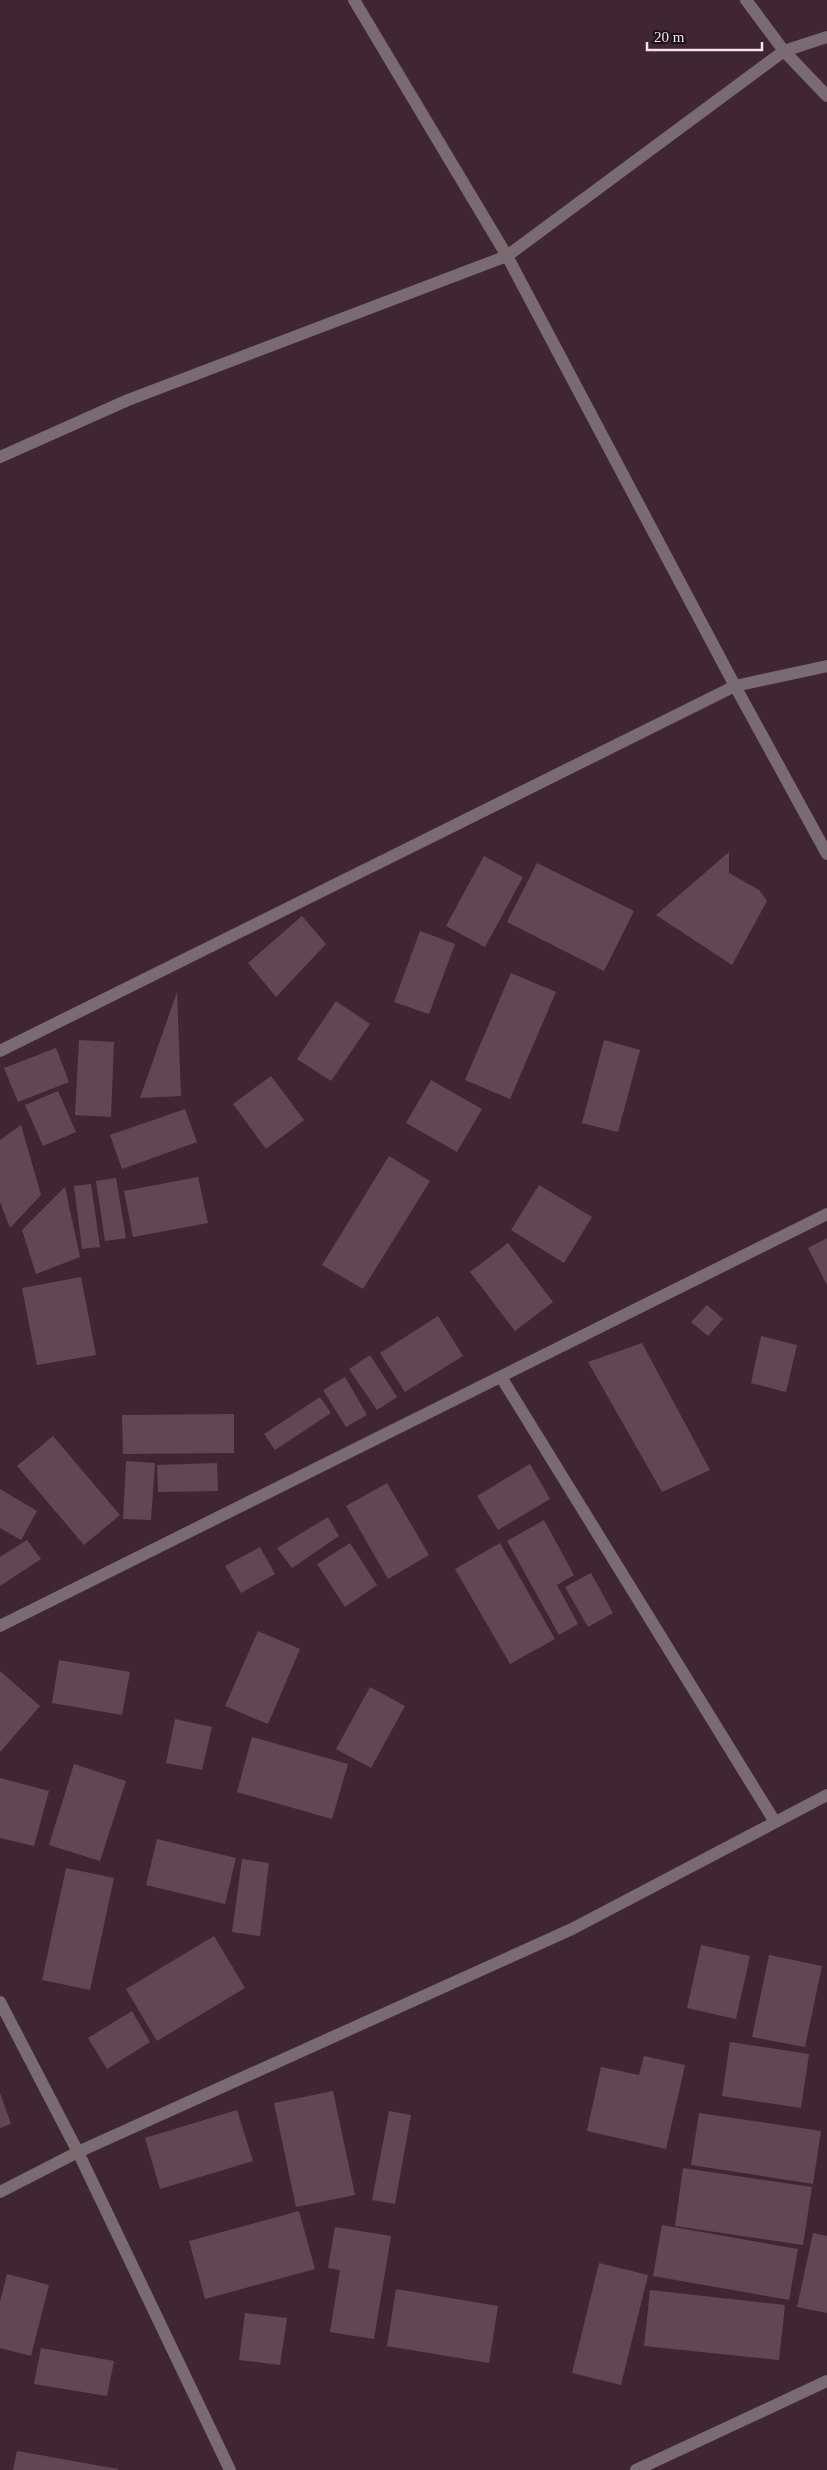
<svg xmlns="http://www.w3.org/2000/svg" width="827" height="2470" viewBox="0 0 827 2470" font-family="'Times New Roman',serif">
	<rect width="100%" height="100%" fill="#402634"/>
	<path fill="#634655" d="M 729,852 L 729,873 L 759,890 L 767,901 L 732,965 L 656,915 Z
		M 484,856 L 523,877 L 485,947 L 446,926 Z
		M 537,863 L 634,911 L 604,971 L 507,922 Z
		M 302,916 L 326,944 L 276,997 L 248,963 Z
		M 420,931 L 455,944 L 429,1014 L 394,1002 Z
		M 511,973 L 556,992 L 510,1099 L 465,1080 Z
		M 177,992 L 181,1096 L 140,1098 Z
		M 336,1001 L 370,1024 L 331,1081 L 297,1059 Z
		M 79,1040 L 114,1042 L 111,1117 L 75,1115 Z
		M 604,1040 L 640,1050 L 618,1132 L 582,1123 Z
		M 56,1048 L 69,1082 L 18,1102 L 4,1068 Z
		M 271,1076 L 304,1120 L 266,1149 L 233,1104 Z
		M 431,1080 L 482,1109 L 457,1152 L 406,1123 Z
		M 58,1091 L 76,1132 L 43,1146 L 25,1105 Z
		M 185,1109 L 197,1142 L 122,1169 L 110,1135 Z
		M 21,1125 L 41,1195 L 10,1228 L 0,1202 L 0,1140 Z
		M 389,1156 L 430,1181 L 363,1289 L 322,1265 Z
		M 198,1177 L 208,1223 L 133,1237 L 124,1191 Z
		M 116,1178 L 126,1238 L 105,1241 L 96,1181 Z
		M 91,1184 L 100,1247 L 82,1249 L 74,1186 Z
		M 539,1185 L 592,1217 L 564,1263 L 511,1230 Z
		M 65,1187 L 80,1257 L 36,1274 L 22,1230 Z
		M 827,1238 L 827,1285 L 808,1248 Z
		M 508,1243 L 553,1302 L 515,1331 L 470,1272 Z
		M 81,1277 L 96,1355 L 37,1365 L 22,1288 Z
		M 707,1305 L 723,1319 L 708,1336 L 691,1322 Z
		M 438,1316 L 463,1356 L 405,1392 L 380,1353 Z
		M 761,1336 L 797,1345 L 786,1392 L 751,1383 Z
		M 642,1343 L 710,1470 L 662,1492 L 588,1362 Z
		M 370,1355 L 397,1397 L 377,1410 L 349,1369 Z
		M 345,1377 L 367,1415 L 346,1427 L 323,1390 Z
		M 320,1397 L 331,1413 L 275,1450 L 264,1434 Z
		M 234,1414 L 234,1453 L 123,1454 L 122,1415 Z
		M 53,1436 L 120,1515 L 84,1545 L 17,1466 Z
		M 126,1461 L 155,1463 L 151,1520 L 123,1519 Z
		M 217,1463 L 218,1491 L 158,1492 L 157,1465 Z
		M 530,1464 L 550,1499 L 498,1530 L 477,1496 Z
		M 387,1483 L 429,1555 L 388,1579 L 346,1506 Z
		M 0,1489 L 37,1511 L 21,1540 L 0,1528 Z
		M 328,1517 L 339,1536 L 292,1568 L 277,1548 Z
		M 544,1520 L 574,1575 L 557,1585 L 578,1624 L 559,1635 L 507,1541 Z
		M 27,1540 L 41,1559 L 0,1586 L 0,1557 Z
		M 350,1543 L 377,1585 L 345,1607 L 317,1564 Z
		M 500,1543 L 555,1639 L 510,1664 L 455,1569 Z
		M 260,1547 L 275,1574 L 241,1593 L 225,1566 Z
		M 591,1573 L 613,1613 L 588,1627 L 565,1587 Z
		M 258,1631 L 300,1649 L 268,1724 L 225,1706 Z
		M 59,1660 L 130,1672 L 122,1715 L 52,1703 Z
		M 0,1671 L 40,1706 L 0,1752 Z
		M 370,1687 L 405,1706 L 371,1768 L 336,1749 Z
		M 175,1719 L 212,1727 L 202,1770 L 166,1763 Z
		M 252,1737 L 348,1764 L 332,1819 L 237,1792 Z
		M 74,1764 L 126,1781 L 100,1861 L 49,1845 Z
		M 0,1778 L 49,1791 L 34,1846 L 0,1838 Z
		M 157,1839 L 236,1858 L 225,1904 L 146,1885 Z
		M 242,1859 L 269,1863 L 260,1936 L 232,1932 Z
		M 66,1868 L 114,1878 L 90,1990 L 42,1980 Z
		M 214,1936 L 245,1988 L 157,2041 L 126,1989 Z
		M 701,1945 L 750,1956 L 736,2019 L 687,2008 Z
		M 769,1955 L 822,1966 L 805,2047 L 752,2037 Z
		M 132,2011 L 150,2042 L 107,2069 L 88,2038 Z
		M 730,2042 L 809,2054 L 801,2108 L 722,2096 Z
		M 644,2056 L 685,2065 L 666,2149 L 587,2131 L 601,2067 L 639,2075 Z
		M 333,2091 L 355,2195 L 296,2207 L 274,2103 Z
		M 0,2093 L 11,2124 L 0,2128 Z
		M 237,2110 L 253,2161 L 160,2189 L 145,2138 Z
		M 389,2111 L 411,2115 L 395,2204 L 372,2200 Z
		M 699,2113 L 821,2131 L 813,2184 L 691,2165 Z
		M 683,2168 L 812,2187 L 803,2245 L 675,2226 Z
		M 299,2211 L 315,2269 L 205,2299 L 189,2241 Z
		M 662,2225 L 798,2249 L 789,2300 L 653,2276 Z
		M 335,2227 L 391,2236 L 374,2339 L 330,2332 L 340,2270 L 328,2268 Z
		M 813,2233 L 827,2236 L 827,2313 L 797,2307 Z
		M 599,2263 L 648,2275 L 621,2385 L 572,2373 Z
		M 7,2274 L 49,2285 L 31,2356 L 0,2348 L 0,2302 Z
		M 396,2289 L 498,2306 L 489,2363 L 387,2346 Z
		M 650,2290 L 785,2305 L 779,2360 L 644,2346 Z
		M 245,2313 L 287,2318 L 280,2365 L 239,2360 Z
		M 41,2348 L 114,2361 L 107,2396 L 34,2384 Z
		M 17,2451 L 118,2469 L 118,2470 L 13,2470 Z"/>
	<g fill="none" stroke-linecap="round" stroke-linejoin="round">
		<path stroke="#7a6b72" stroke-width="12" d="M 354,0 L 507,256 L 735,686 L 827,854
			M 746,0 L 784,51 L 827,96
			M 0,457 L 128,400 L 507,256 L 784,51 L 827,37
			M 0,1051 L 735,686 L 827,666
			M 501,1377 L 775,1822
			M 0,1626 L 827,1214
			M 0,2002 L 78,2152 L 230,2470
			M 0,2192 L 78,2152 L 572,1929 L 827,1795
			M 636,2470 L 827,2381"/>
	</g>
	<path d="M647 42v8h115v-8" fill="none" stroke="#f5e3ec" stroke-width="2.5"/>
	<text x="654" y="42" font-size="15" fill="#f5e3ec" stroke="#1f131a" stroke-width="4" paint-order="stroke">20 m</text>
</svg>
